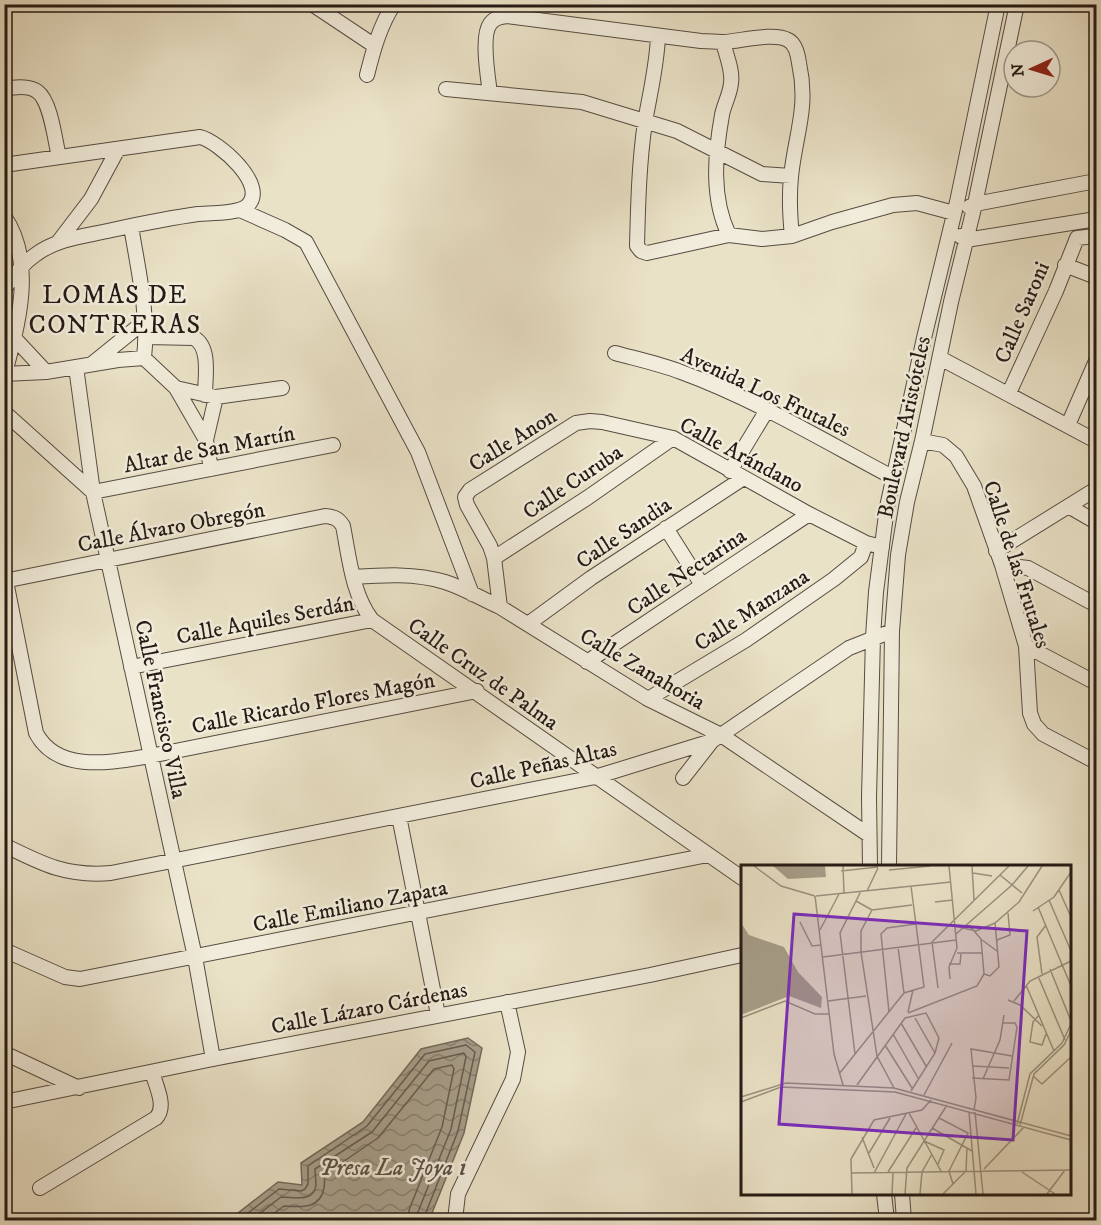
<svg xmlns="http://www.w3.org/2000/svg" width="1101" height="1225" viewBox="0 0 1101 1225" font-family="'IM FELL DW Pica',serif">
	<defs>
		<pattern id="water-waves" width="16" height="10" patternUnits="userSpaceOnUse" patternTransform="scale(1.5)"><rect width="16" height="10" fill="#a79e8a"/><path d="M0 5q4-4 8 0t8 0" fill="none" stroke="#888070"/></pattern>
	</defs>
	<rect width="100%" height="100%" fill="#eae2c7"/>
	<filter id="stains"><feTurbulence type="fractalNoise" baseFrequency=".00333" numOctaves="4"/><feColorMatrix values="0 0 0 0 .2 0 0 0 0 .09 0 0 0 0 .02 0 0 0 .5 -.17"/></filter>
	<radialGradient id="worn" r=".72"><stop offset=".6" stop-color="#630" stop-opacity="0"/><stop offset="1" stop-color="#630" stop-opacity=".3"/></radialGradient>
	<path fill="url(#water-waves)" stroke="#73695b" stroke-width="1.5" d="M 468,1038 L 482,1048 L 464,1133 L 430,1218 L 431,1220 L 229,1220 L 278,1182 L 302,1185 L 301,1163 L 363,1122 L 421,1049 Z"/>
	<g fill="none" stroke-linecap="round" stroke-linejoin="round">
		<path stroke="#665c50" stroke-width="1.5" d="M 239,1220 L 279,1189 L 301,1191 L 305,1189 L 308,1184 L 308,1166 L 367,1126 L 425,1054 L 466,1045 L 475,1052 L 458,1131 L 425,1215 L 425,1220
			M 251,1220 L 281,1197 C 294,1197 314,1203 316,1185 C 316,1180 315,1174 315,1169 L 372,1132 L 429,1061 L 464,1053 L 466,1057 L 451,1129 L 418,1212 L 417,1220
			M 265,1220 L 284,1206 C 300,1207 320,1210 324,1188 C 325,1184 324,1178 325,1174 L 378,1138 L 434,1069 L 452,1065 L 454,1069 L 442,1127 L 409,1210 L 408,1220"/>
		<g stroke="#564c42" stroke-width="16">
			<path id="minor" d="M 312,4 L 375,46
				M 658,36 C 657,65 650,93 645,122 C 639,163 638,205 637,246 L 641,251 L 647,253 L 729,235 L 762,239 L 792,236 L 832,222 L 893,205 L 917,203 L 954,213
				M 723,42 C 726,55 733,70 731,83 C 730,95 724,104 722,115 C 715,154 711,198 729,235
				M 367,75 C 373,51 380,25 394,4
				M 4,89 C 14,87 30,85 38,92 C 51,102 55,141 59,157
				M 446,89 L 582,102 L 677,131 L 762,174 L 791,176
				M 490,93 C 488,78 481,36 490,24 C 494,18 500,17 507,16 L 701,41 C 709,41 717,42 724,42 C 741,41 774,32 788,40 C 796,44 798,55 799,63 C 809,108 795,135 791,177 C 789,196 790,217 792,236
				M 4,165 L 200,137 C 218,141 270,186 247,206 C 238,214 210,213 198,214 C 169,218 140,224 112,230 C 86,236 57,238 35,255 C 22,264 14,276 4,289
				M 969,207 L 975,204 L 1096,181
				M 240,210 L 285,230 L 306,242 L 418,452 L 472,594
				M 4,216 C 36,262 18,326 4,376
				M 131,226 C 138,270 149,314 144,358
				M 960,236 L 966,240 L 1096,219
				M 59,241 L 91,199 L 118,149
				M 1065,265 L 1096,277
				M 4,327 L 46,372
				M 147,337 L 194,338 C 211,347 205,378 205,395
				M 615,353 C 637,359 660,364 681,372 C 755,399 824,441 894,478
				M 940,358 L 1096,441
				M 93,363 L 145,321
				M 76,367 L 93,492 L 195,957 L 213,1059
				M 4,374 L 46,372 L 118,360 L 144,358 L 176,388 L 216,397 L 282,388
				M 176,388 L 206,440 L 211,469
				M 1009,393 L 1056,291 L 1077,238 L 1096,236
				M 4,412 L 93,492 L 333,445
				M 1068,425 L 1096,361
				M 206,440 L 216,397
				M 922,441 L 943,445 L 956,456 L 974,486 L 1002,565 L 1026,646 L 1030,713 L 1034,724 L 1043,734 L 1096,762
				M 730,471 L 767,410
				M 1070,507 L 1096,522
				M 666,528 L 702,585
				M 996,551 L 1096,489
				M 494,558 L 587,498 L 673,438
				M 1002,565 L 1028,568 L 1096,605
				M 353,577 C 384,575 415,573 445,582 C 464,588 482,599 500,607
				M 4,581 L 325,516 C 334,517 338,518 343,526 C 349,556 352,594 372,620 L 742,878
				M 6,581 L 36,733 C 58,774 112,762 150,756 L 477,691
				M 528,624 L 591,578 L 742,479
				M 1026,646 L 1096,683
				M 587,662 L 809,514
				M 131,667 L 372,620
				M 648,699 L 746,640 L 834,579 L 861,557 L 866,543
				M 683,778 L 712,741
				M 399,816 L 438,1015
				M 869,835 L 721,735 L 648,699 L 500,607 L 494,558 L 490,546 L 467,505 L 465,497 L 470,490 L 576,423 L 590,421 L 602,422 L 673,438 L 809,514 L 866,543 L 882,547
				M 4,845 C 42,864 67,877 111,873 L 595,777 L 712,741 L 849,648 L 892,631
				M 870,866 L 869,797 L 873,637 L 876,592 L 887,507 L 924,338 L 957,202 L 998,4
				M 889,866 L 892,631 L 898,555 L 907,502 L 922,441 L 951,302 L 975,204 L 1017,4
				M 4,950 L 65,977 L 80,979 L 708,855
				M 4,1053 L 79,1088
				M 4,1102 L 213,1059 L 650,975 L 742,955
				M 40,1188 L 156,1118 C 167,1107 156,1086 152,1072
				M 884,1194 L 887,1220
				M 902,1194 L 904,1220
				M 455,1220 L 458,1194 L 513,1079 L 518,1052 L 507,1002"/>
		</g>
		<use href="#minor" stroke="#f1ecdb" stroke-width="14"/>
	</g>
	<g text-anchor="middle" stroke-width="5" stroke-linejoin="round" paint-order="stroke">
		<g font-size="22" fill="#251a15" stroke="#f1ecdb">
			<text transform="translate(1021 312) rotate(-67)" y="8">Calle Saroni</text>
			<text transform="translate(766 391) rotate(25)" y="8">Avenida Los Frutales</text>
			<text transform="translate(903 427) rotate(-78)" y="8">Boulevard Aristóteles</text>
			<text transform="translate(512 439) rotate(-32)" y="8">Calle Anon</text>
			<text transform="translate(209 448) rotate(-11)" y="8">Altar de San Martín</text>
			<text transform="translate(742 454) rotate(28)" y="8">Calle Arándano</text>
			<text transform="translate(572 481) rotate(-34)" y="8">Calle Curuba</text>
			<text transform="translate(171 526) rotate(-11)" y="8">Calle Álvaro Obregón</text>
			<text transform="translate(623 532) rotate(-34)" y="8">Calle Sandia</text>
			<text transform="translate(1018 564) rotate(72)" y="8">Calle de las Frutales</text>
			<text transform="translate(686 571) rotate(-34)" y="8">Calle Nectarina</text>
			<text transform="translate(751 609) rotate(-33)" y="8">Calle Manzana</text>
			<text transform="translate(265 619) rotate(-11)" y="8">Calle Aquiles Serdán</text>
			<text transform="translate(643 668) rotate(30)" y="8">Calle Zanahoria</text>
			<text transform="translate(484 673) rotate(35)" y="8">Calle Cruz de Palma</text>
			<text transform="translate(313 702) rotate(-11)" y="8">Calle Ricardo Flores Magón</text>
			<text transform="translate(162 709) rotate(78)" y="8">Calle Francisco Villa</text>
			<text transform="translate(543 764) rotate(-13)" y="8">Calle Peñas Altas</text>
			<text transform="translate(350 905) rotate(-11)" y="8">Calle Emiliano Zapata</text>
			<text transform="translate(369 1007) rotate(-11)" y="8">Calle Lázaro Cárdenas</text>
		</g>
		<g font-size="24" font-style="italic" fill="#594f44" stroke="#f1ecdb">
			<text x="393" y="1175">Presa La Joya 1</text>
		</g>
		<g font-size="26" letter-spacing="1.5" fill="#251a15" stroke="#f1ecdb">
			<text x="115" y="303">LOMAS DE<tspan x="115" dy="30">CONTRERAS</tspan></text>
		</g>
	</g>
	<g transform="translate(741 865)">
		<rect width="330" height="330" fill="#eae2c7"/>
		<path d="M 32,1 L 84,1 L 85,12 L 47,14 ZM 0,58 L 8,70 L 43,82 L 57,107 L 81,132 L 80,143 L 48,131 L 0,150 Z" fill="#a79e8a"/>
		<path fill="none" stroke="#9b9280" stroke-width="1.5" d="M 13,1 L 40,21 L 74,31M 102,1 L 103,28M 208,1 L 216,83 L 208,102 L 209,114M 231,1 L 233,35M 148,5 L 189,1M 100,6 L 137,2M 232,8 L 251,11M 259,10 L 281,28M 318,25 L 330,52M 126,26 L 137,3M 74,31 L 93,189 L 102,220M 75,31 L 210,17M 308,35 L 330,86M 115,36 L 131,45M 194,37 L 212,35M 297,42 L 330,121M 131,45 L 120,66 L 120,87 L 136,191 L 153,223M 131,45 L 171,40M 292,46 L 313,32 L 330,7M 59,57 L 71,81 L 80,80M 209,60 L 235,66 L 254,58 L 278,37 L 301,1M 79,65 L 98,29M 215,69 L 271,20 L 287,1M 241,75 L 256,86M 256,75 L 269,70 L 267,48M 157,82 L 163,128M 216,88 L 241,88M 82,92 L 215,75M 208,99 L 219,99 L 220,89M 309,104 L 330,156M 243,109 L 249,111 L 258,102 L 254,58M 301,109 L 296,72 L 305,60M 297,111 L 324,175M 285,120 L 313,186M 197,123 L 191,77 L 268,1M 267,135 L 279,140 L 301,161M 87,136 L 125,131M 273,136 L 289,116 L 330,96M 148,147 L 140,69 L 146,63 L 175,59M 167,147 L 172,125M 167,148 L 236,121 L 243,109 L 240,74 L 228,60M 298,150 L 292,157 L 289,177 L 301,180 L 305,169M 0,153 L 44,136 L 74,149 L 89,149M 174,153 L 194,188M 160,158 L 185,201M 152,169 L 177,213M 144,180 L 171,223M 114,189 L 99,68 L 120,26M 232,201 L 268,203M 98,209 L 163,128 L 183,122 L 170,21M 292,211 L 301,219 L 330,192M 231,213 L 268,215 L 276,162 L 274,158 L 262,158M 242,214 L 259,175 L 263,150M 116,220 L 164,153 L 185,148 L 198,173 L 194,188 L 170,226M 183,230 L 211,178M 0,232 L 45,218 L 153,223 L 330,271M 0,237 L 40,222 L 154,227 L 330,275M 233,245 L 235,233 L 230,184 L 271,191M 228,247 L 235,329M 234,247 L 242,329M 168,248 L 200,306M 198,253 L 227,268 L 208,306 L 212,319M 276,259 L 289,209 L 321,178 L 330,159M 279,260 L 293,209 L 323,180 L 330,166M 191,263 L 231,286M 121,272 L 133,303M 183,276 L 203,285 L 197,299M 128,288 L 149,253M 243,304 L 283,262M 147,307 L 175,263M 281,307 L 314,329M 110,308 L 330,305M 133,308 L 165,249M 111,329 L 110,294 L 133,255 L 181,245 L 190,235M 151,329 L 152,308M 164,329 L 166,303 L 206,240M 179,329 L 181,307 L 191,289M 202,329 L 225,306 L 226,283M 306,329 L 324,305"/>
		<path fill="#7b2cbf" fill-opacity="0.15" stroke="#7b2cbf" stroke-width="3" d="M 53,49 L 286,66 L 272,275 L 38,259 Z"/>
		<rect width="330" height="330" fill="none" stroke="#251a15" stroke-width="3"/>
	</g>
	<rect width="1101" height="1225" fill="none" stroke="#eae2c7" stroke-width="24"/>
	<rect x="6" y="6" width="1089" height="1213" fill="none" stroke="#251a15" stroke-width="3"/>
	<rect x="12" y="12" width="1077" height="1201" fill="none" stroke="#251a15" stroke-width="1.5"/>
	<g transform="translate(1032 69) rotate(266)"><circle r="28" fill="#f1ecdb" stroke="#9f988c" stroke-width="1.5"/>
	<path d="M0-4.5L10 22L0 15L-10 22Z" fill="#8f2418"/>
	<text y="-9" font-size="16" font-weight="bold" text-anchor="middle" fill="#251a15">N</text>
	</g>
	<rect width="100%" height="100%" filter="url(#stains)"/>
	<rect width="100%" height="100%" fill="url(#worn)"/>
</svg>
